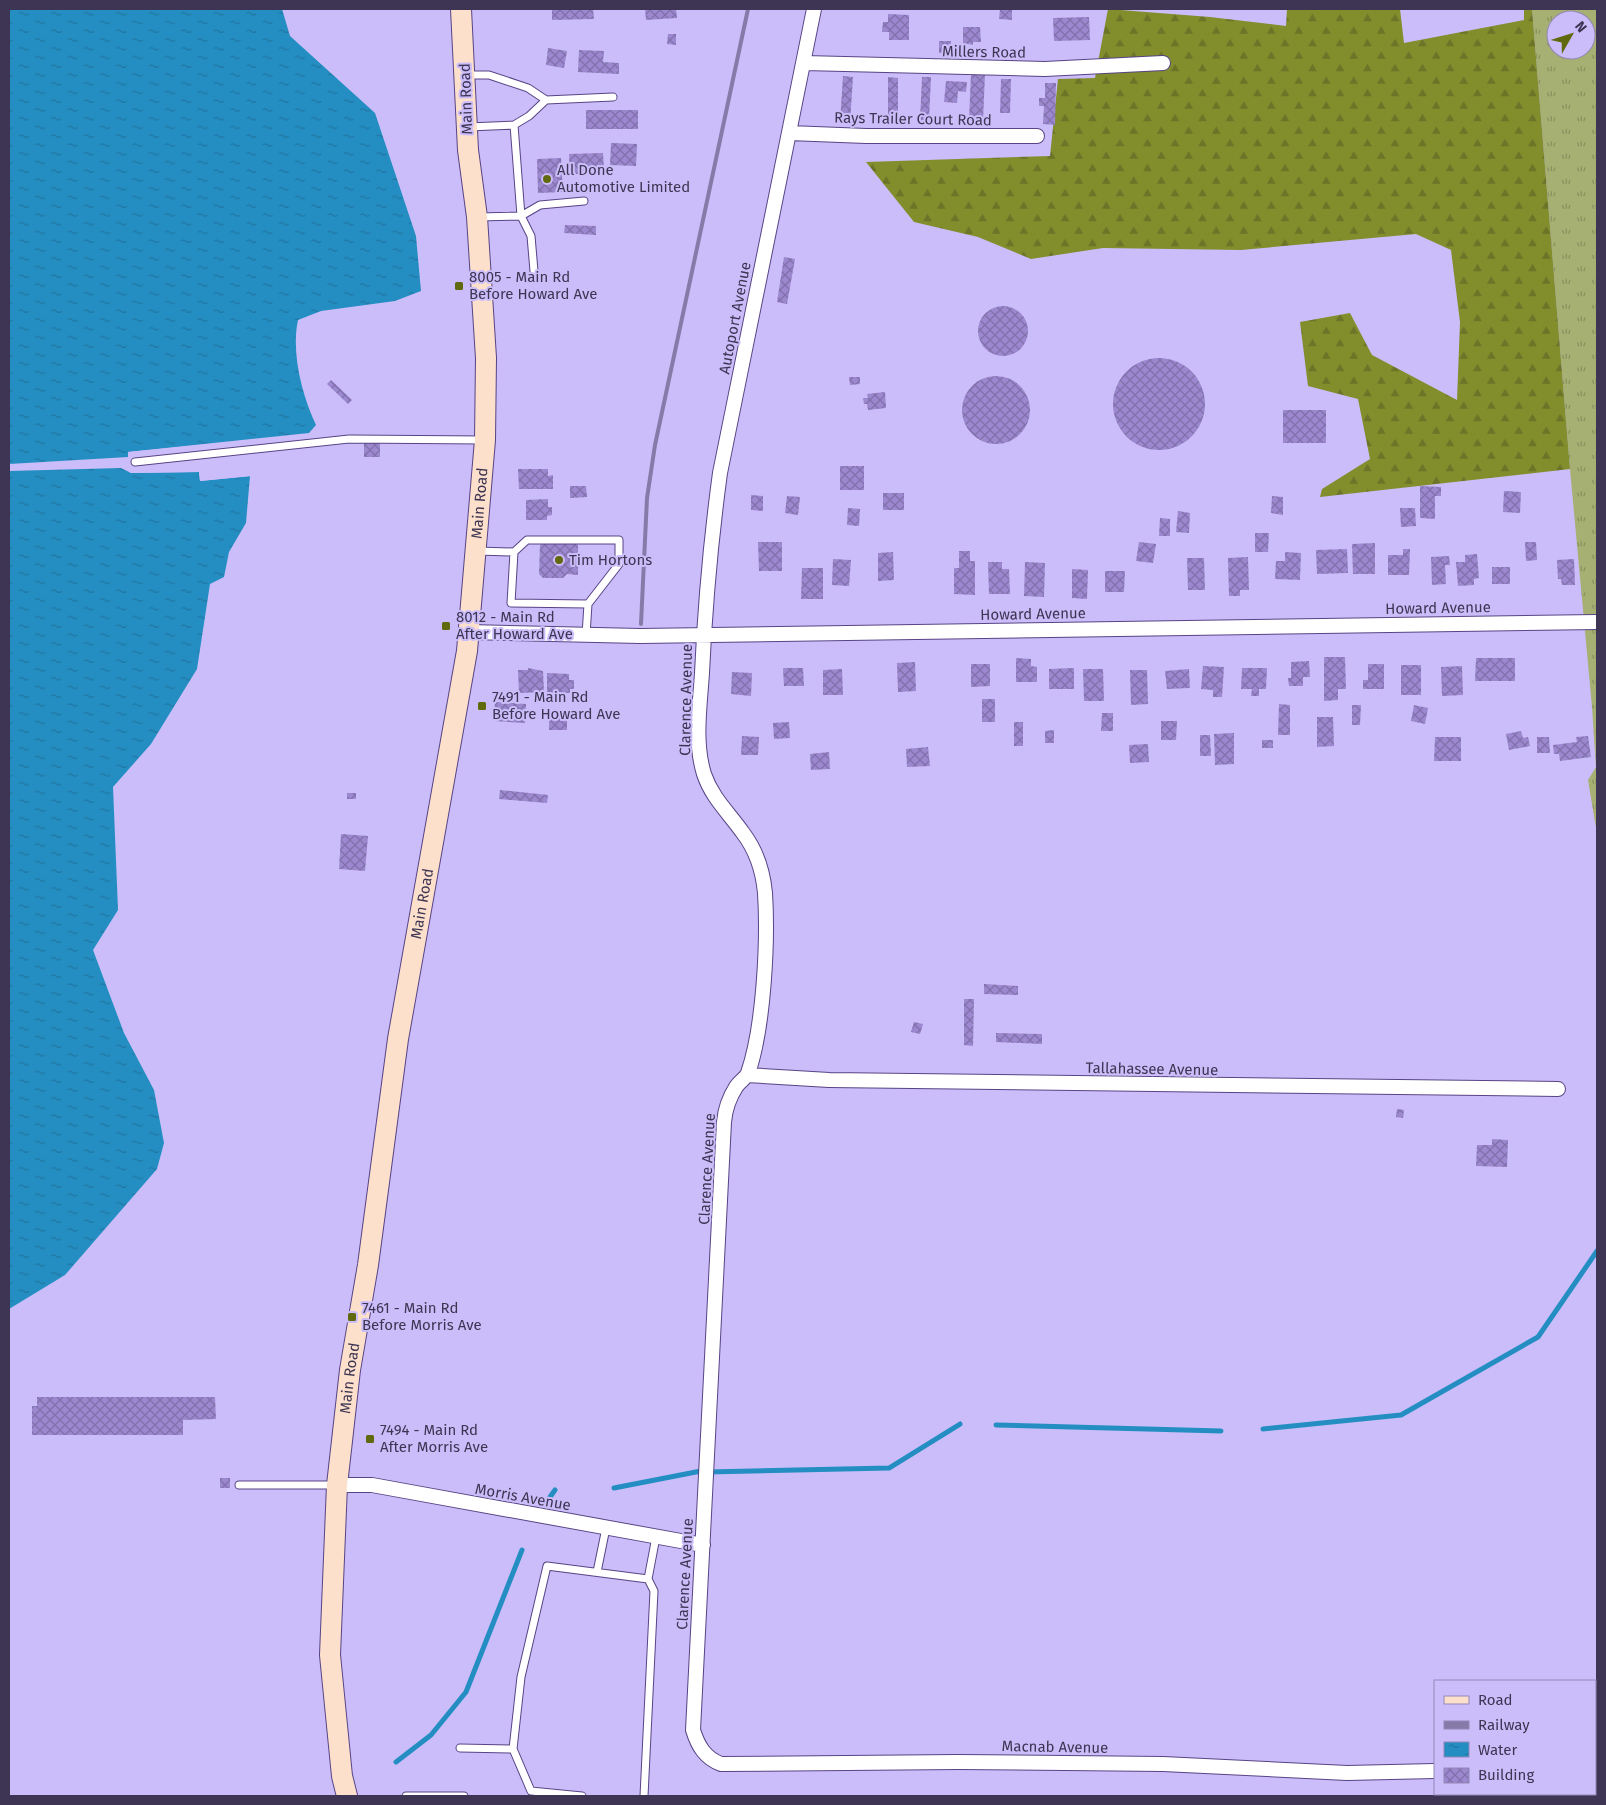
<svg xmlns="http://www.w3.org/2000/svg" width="1606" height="1805" viewBox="0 0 1606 1805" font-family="'Fira Sans',sans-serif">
	<defs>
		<pattern id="grass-tufts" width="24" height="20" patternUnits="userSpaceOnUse" patternTransform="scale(1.25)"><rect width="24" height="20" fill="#a6b072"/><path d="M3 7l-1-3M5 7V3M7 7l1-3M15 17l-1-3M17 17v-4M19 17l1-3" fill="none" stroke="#889060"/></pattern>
		<pattern id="forest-firs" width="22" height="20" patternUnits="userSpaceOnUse" patternTransform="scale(1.25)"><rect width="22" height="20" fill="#828d2c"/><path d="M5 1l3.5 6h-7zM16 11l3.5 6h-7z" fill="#6c7428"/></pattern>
		<pattern id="water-ripples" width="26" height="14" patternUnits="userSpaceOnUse" patternTransform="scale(1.25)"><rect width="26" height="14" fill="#248ec2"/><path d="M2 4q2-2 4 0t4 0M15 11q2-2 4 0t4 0" fill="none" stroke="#2075a0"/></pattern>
		<pattern id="building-cross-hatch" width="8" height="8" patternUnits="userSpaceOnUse" patternTransform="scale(1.25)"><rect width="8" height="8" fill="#9b88cf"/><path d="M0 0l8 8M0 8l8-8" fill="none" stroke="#8070ab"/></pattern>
	</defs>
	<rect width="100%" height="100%" fill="#cbbdf9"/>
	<path fill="url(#grass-tufts)" fill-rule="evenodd" d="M 1532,9 L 1597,9 L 1597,834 L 1588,780 L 1596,767 L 1592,707 L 1570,469 ZM 1556,20 L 1586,20 L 1586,50 L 1556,50 Z"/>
	<path fill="url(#forest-firs)" d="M 1108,9 L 1210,17 L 1286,26 L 1287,9 L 1400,9 L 1404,43 L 1524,20 L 1524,9 L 1532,9 L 1570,469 L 1320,497 L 1322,489 L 1370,459 L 1358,399 L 1308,386 L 1300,322 L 1350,313 L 1372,355 L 1457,400 L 1460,322 L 1451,250 L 1416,234 L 1241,250 L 1103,248 L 1031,259 L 978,237 L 914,222 L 866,162 L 1050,156 L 1058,79 L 1095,78 Z"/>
	<path fill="url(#water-ripples)" d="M 9,9 L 282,9 L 290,36 L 375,113 L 416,236 L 421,291 L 395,301 L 321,311 L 298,320 C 291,353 302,395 316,425 L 309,433 L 128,452 L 130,473 L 199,472 L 200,481 L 250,476 L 246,523 L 229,552 L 224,577 L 210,584 L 197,669 L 151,744 L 113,787 L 118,910 L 93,950 L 124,1033 L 154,1090 L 164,1143 L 157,1169 L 65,1275 L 9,1309 Z"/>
	<path fill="#cbbdf9" d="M 292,436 L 292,438 L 131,454 L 132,471 L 199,469 L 202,478 L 250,474 L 252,476 L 200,481 L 199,472 L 131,473 L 121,468 L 9,471 L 9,464 L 128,457 L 128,452 Z"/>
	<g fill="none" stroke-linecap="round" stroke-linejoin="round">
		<path stroke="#248ec2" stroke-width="5" d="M 996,1425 L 1221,1431
			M 1263,1429 L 1401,1415 L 1538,1337 L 1597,1251
			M 707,1472 L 889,1468 L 960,1424
			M 614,1488 L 701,1471
			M 545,1504 L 555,1490
			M 396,1762 L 431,1735 L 466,1692 L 522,1550"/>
	</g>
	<path fill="url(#building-cross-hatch)" d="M 552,9 L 593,9 L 594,19 L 552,20 Z
		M 645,9 L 676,9 L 677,18 L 646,20 Z
		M 1000,9 L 1012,9 L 1012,20 L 999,19 Z
		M 888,14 L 909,15 L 909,40 L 889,40 L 889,32 L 882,32 L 883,22 L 888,22 Z
		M 1089,17 L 1090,40 L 1054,41 L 1053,18 Z
		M 963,27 L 980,27 L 981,42 L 973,42 L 973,45 L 963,43 Z
		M 668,34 L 676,34 L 676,45 L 667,44 Z
		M 939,41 L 951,41 L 951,53 L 939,53 Z
		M 548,48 L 567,51 L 564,68 L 546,65 Z
		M 579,50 L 604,51 L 603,62 L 619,63 L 619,74 L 578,72 Z
		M 971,74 L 985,74 L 983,121 L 969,120 Z
		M 843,76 L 853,77 L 850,123 L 840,122 Z
		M 888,77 L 898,78 L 898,121 L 888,121 Z
		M 922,77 L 931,77 L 929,120 L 920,120 Z
		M 1001,79 L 1011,79 L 1010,113 L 1000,113 Z
		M 946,81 L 967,82 L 966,92 L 958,91 L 957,103 L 944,102 Z
		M 1045,83 L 1056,83 L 1055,125 L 1043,124 L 1044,106 L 1039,106 L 1039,98 L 1045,98 Z
		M 586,110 L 638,110 L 638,129 L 586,129 Z
		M 611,143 L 637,144 L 636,166 L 610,165 Z
		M 603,153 L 604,169 L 589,170 L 589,174 L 570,174 L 569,154 Z
		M 561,158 L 563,192 L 538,193 L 537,159 Z
		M 565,225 L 596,226 L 596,235 L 564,233 Z
		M 784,257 L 795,259 L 787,304 L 777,302 Z
		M978 331a25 25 0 1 1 50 0a25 25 0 1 1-50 0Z
		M1113 404a46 46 0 1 1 92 0a46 46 0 1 1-92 0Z
		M962 410a34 34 0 1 1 68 0a34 34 0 1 1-68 0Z
		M 849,377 L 860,377 L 860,384 L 850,385 Z
		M 331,380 L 352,400 L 348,404 L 327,384 Z
		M 885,392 L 886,408 L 868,410 L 867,404 L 864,404 L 863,398 L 868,398 L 867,394 Z
		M 1283,410 L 1326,410 L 1326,443 L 1283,443 Z
		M 364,441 L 380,442 L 380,457 L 364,457 Z
		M 840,466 L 864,466 L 864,490 L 840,490 Z
		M 518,469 L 548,469 L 548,476 L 553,475 L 553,489 L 519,489 Z
		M 570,486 L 586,486 L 587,497 L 570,498 Z
		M 1420,486 L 1441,487 L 1441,496 L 1435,496 L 1435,519 L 1420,518 Z
		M 1504,491 L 1521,492 L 1520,513 L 1503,512 Z
		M 883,493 L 904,493 L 904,510 L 883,510 Z
		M 751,495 L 763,496 L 763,511 L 751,510 Z
		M 787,496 L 800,497 L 798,515 L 785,513 Z
		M 1272,496 L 1283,497 L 1283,515 L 1271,513 Z
		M 548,499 L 548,507 L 552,507 L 552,515 L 547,516 L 547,520 L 526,520 L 526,500 Z
		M 848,508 L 860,509 L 859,526 L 847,525 Z
		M 1400,508 L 1415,508 L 1416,526 L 1401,527 Z
		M 1178,511 L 1190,513 L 1189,533 L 1176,532 Z
		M 1160,518 L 1170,519 L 1170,536 L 1159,536 Z
		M 1255,533 L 1269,533 L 1268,552 L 1255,552 Z
		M 544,541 L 571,541 L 578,545 L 578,575 L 567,574 L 563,578 L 543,578 L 539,574 L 540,545 Z
		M 758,542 L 782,542 L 782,571 L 759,571 Z
		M 1139,542 L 1156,544 L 1153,563 L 1136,561 Z
		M 1525,542 L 1536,542 L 1537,560 L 1526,561 Z
		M 1375,543 L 1375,574 L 1353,574 L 1352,544 Z
		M 1347,549 L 1348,573 L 1317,574 L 1316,550 Z
		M 1403,549 L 1410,549 L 1409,575 L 1388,575 L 1388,555 L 1403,555 Z
		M 959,551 L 970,551 L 970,561 L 975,561 L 975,595 L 954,594 L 954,568 L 959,568 Z
		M 893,552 L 894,580 L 878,581 L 878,553 Z
		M 1285,552 L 1301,553 L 1300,580 L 1275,579 L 1276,561 L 1285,561 Z
		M 1477,554 L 1479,578 L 1474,579 L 1474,585 L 1458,586 L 1456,562 L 1465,562 L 1465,555 Z
		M 1449,556 L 1450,565 L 1445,565 L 1446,584 L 1432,585 L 1431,557 Z
		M 1248,557 L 1249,590 L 1240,590 L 1240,596 L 1229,596 L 1228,558 Z
		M 1187,558 L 1204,558 L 1205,590 L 1188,590 Z
		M 833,559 L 851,560 L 849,586 L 832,585 Z
		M 1574,559 L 1575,585 L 1562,585 L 1561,579 L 1558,579 L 1557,560 Z
		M 988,562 L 1002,562 L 1002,569 L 1009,569 L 1010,594 L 989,594 Z
		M 1025,562 L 1045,563 L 1044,597 L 1024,596 Z
		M 1492,567 L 1510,567 L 1510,584 L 1492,584 Z
		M 802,568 L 823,568 L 823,599 L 801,599 Z
		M 1072,569 L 1088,570 L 1087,599 L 1072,598 Z
		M 1105,571 L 1125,571 L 1124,592 L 1105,592 Z
		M 1324,657 L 1345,657 L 1346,689 L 1338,689 L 1338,700 L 1324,701 Z
		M 1016,658 L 1031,659 L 1031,666 L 1037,667 L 1037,682 L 1016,682 Z
		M 1476,658 L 1515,658 L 1515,681 L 1475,681 Z
		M 1309,661 L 1310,677 L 1303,677 L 1303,686 L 1289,686 L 1288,678 L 1291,678 L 1291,662 Z
		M 915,662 L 916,691 L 898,692 L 897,663 Z
		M 971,664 L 990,664 L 990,686 L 971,687 Z
		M 1368,664 L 1384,664 L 1384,689 L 1363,689 L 1363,680 L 1368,680 Z
		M 1401,665 L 1421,665 L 1421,695 L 1401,695 Z
		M 1203,666 L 1224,667 L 1222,697 L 1213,697 L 1213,690 L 1201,689 Z
		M 1462,666 L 1463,695 L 1442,696 L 1441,667 Z
		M 528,668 L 543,671 L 544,692 L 519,693 L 518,670 L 528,670 Z
		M 783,668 L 803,668 L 804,686 L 784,686 Z
		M 1074,668 L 1074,689 L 1049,689 L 1049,669 Z
		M 1242,668 L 1267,668 L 1266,689 L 1259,689 L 1259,696 L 1251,696 L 1252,689 L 1241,689 Z
		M 842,669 L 843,695 L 823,695 L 823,670 Z
		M 1083,669 L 1103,669 L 1104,701 L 1084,701 Z
		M 1189,669 L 1190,688 L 1167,689 L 1165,671 Z
		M 1130,670 L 1147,670 L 1148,704 L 1131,705 Z
		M 732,672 L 752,673 L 751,696 L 731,694 Z
		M 547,673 L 569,674 L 569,680 L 574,680 L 574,689 L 570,689 L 570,693 L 547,692 Z
		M 982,699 L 995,699 L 995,722 L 982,722 Z
		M 495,702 L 526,704 L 525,723 L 494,721 Z
		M 1279,704 L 1290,705 L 1290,735 L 1278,735 Z
		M 1352,705 L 1361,705 L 1360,725 L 1352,725 Z
		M 1414,705 L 1428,708 L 1425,724 L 1411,721 Z
		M 1102,713 L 1113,713 L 1113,731 L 1101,731 Z
		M 549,717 L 567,717 L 567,730 L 549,730 Z
		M 1317,717 L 1333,717 L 1334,746 L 1317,747 Z
		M 1161,721 L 1177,721 L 1176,740 L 1161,740 Z
		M 789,722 L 790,738 L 774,739 L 773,723 Z
		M 1014,722 L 1023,722 L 1023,746 L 1014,746 Z
		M 1054,730 L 1054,743 L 1045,743 L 1045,731 Z
		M 1521,731 L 1523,738 L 1528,737 L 1530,746 L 1509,750 L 1506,734 Z
		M 1234,733 L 1234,764 L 1215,765 L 1214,734 Z
		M 1200,735 L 1210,735 L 1211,756 L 1200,756 Z
		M 742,736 L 759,737 L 758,755 L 741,755 Z
		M 1588,736 L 1591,757 L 1560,761 L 1559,754 L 1554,754 L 1553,745 L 1577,742 L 1576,737 Z
		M 1435,737 L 1461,737 L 1461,761 L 1434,761 Z
		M 1537,737 L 1549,737 L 1550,753 L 1537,753 Z
		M 1262,740 L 1273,740 L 1273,748 L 1262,748 Z
		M 1148,744 L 1149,762 L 1130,763 L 1129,745 Z
		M 928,747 L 930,766 L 907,767 L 906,749 Z
		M 829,752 L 830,769 L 811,770 L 810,754 Z
		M 500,790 L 548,795 L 547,803 L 499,799 Z
		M 347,793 L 356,793 L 356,799 L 347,799 Z
		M 341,834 L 368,836 L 365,871 L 339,869 Z
		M 984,984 L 1018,986 L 1018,995 L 984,994 Z
		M 964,999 L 974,999 L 973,1046 L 964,1045 Z
		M 914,1022 L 923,1024 L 920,1034 L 911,1032 Z
		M 996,1033 L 1042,1034 L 1042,1044 L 996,1042 Z
		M 1397,1109 L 1404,1110 L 1403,1118 L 1396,1117 Z
		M 1492,1139 L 1508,1140 L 1507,1167 L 1476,1166 L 1477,1145 L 1492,1145 Z
		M 37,1397 L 215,1397 L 216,1419 L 183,1420 L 183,1435 L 32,1435 L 32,1406 L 37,1406 Z
		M 220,1478 L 230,1478 L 230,1488 L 220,1488 Z"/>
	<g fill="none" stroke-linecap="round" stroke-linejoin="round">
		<g stroke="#574485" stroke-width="9">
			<path id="service" d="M 465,75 L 489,75 L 528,88 L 546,100 L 613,97
				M 514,125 L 529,116 L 546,100
				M 468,127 L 514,125 L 521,216 L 531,236 L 534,271
				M 478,217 L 521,216 L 540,205 L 584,201
				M 135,462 L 349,439 L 484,440
				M 477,551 L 514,552
				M 586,635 L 588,604 L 619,564 L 619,540 L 527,540 L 514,552 L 511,603 L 588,604
				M 239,1485 L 337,1485
				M 597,1572 L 606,1528
				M 648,1579 L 656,1537
				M 460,1748 L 513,1749 L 521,1677 L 547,1566 L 648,1579 L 654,1591 L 644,1796
				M 513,1749 L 531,1791 L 582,1796
				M 406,1796 L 464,1796"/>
		</g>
		<g stroke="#574485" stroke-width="16">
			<path id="minor" d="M 814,9 L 720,473 C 711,539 705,606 702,673 C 700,705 694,742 704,774 C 712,798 729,813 743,833 C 756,850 763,872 765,893 C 768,941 764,1027 748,1073 C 746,1078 739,1082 736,1087 C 729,1098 725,1110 724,1122 L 693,1730 C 698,1746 705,1758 721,1764 L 958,1762 L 1163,1764 L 1347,1773 L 1435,1771
				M 804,63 L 1045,69 L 1163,63
				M 789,133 L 866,136 L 1037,136
				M 468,632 L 640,636 L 1597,622
				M 747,1075 L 829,1080 L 1558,1089
				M 337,1485 L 372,1485 L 703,1545"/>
		</g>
		<g stroke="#574485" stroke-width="22">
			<g id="secondary">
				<path id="s1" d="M 347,1796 L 342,1776 L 330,1655 L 337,1485 L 350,1370 L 368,1265 L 398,1039 L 467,651 L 485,440 L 486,358 L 477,217 L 468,150 L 461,9"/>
			</g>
		</g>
		<use href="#service" stroke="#fff" stroke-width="7"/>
		<use href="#minor" stroke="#fff" stroke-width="14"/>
		<use href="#secondary" stroke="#fce0cb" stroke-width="20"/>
		<path stroke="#867ba8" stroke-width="4" d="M 641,624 L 647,498 L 655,445 L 748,9"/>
	</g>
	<g fill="#60690e" stroke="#cbbdf9" stroke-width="2">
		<circle cx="547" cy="179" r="5"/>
		<rect x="454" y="281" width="10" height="10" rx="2.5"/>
		<circle cx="559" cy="560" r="5"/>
		<rect x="441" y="621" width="10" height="10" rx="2.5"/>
		<rect x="477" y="701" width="10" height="10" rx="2.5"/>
		<rect x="347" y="1312" width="10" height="10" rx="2.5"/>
		<rect x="365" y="1434" width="10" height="10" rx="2.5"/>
	</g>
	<g text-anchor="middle" stroke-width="4" stroke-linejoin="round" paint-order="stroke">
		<g font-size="15" fill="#3d3553" stroke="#cbbdf9">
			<text transform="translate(984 52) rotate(1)" y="5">Millers Road</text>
			<text transform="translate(466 99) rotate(-92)" y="5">Main Road</text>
			<text transform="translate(913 119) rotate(1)" y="5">Rays Trailer Court Road</text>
			<text transform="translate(735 318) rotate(-79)" y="5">Autoport Avenue</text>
			<text dy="5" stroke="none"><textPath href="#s1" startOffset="1305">Main Road</textPath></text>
			<text transform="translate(1438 608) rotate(-1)" y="5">Howard Avenue</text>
			<text transform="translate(1033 614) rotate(-1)" y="5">Howard Avenue</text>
			<text transform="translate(686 700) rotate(-89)" y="5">Clarence Avenue</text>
			<text dy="5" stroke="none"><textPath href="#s1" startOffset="900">Main Road</textPath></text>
			<text transform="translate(1152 1069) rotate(1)" y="5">Tallahassee Avenue</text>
			<text transform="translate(707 1169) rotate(-87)" y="5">Clarence Avenue</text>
			<text dy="5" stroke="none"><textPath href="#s1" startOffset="420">Main Road</textPath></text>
			<text transform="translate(523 1497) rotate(10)" y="5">Morris Avenue</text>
			<text transform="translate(685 1574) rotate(-87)" y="5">Clarence Avenue</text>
			<text transform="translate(1055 1747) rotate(1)" y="5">Macnab Avenue</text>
		</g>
		<g font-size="15" fill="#3d3553" stroke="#cbbdf9" text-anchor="start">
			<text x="557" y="175">All Done<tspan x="557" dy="17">Automotive Limited</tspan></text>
			<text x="469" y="282">8005 - Main Rd<tspan x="469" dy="17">Before Howard Ave</tspan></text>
			<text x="569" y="565">Tim Hortons</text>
			<text x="456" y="622">8012 - Main Rd<tspan x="456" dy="17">After Howard Ave</tspan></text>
			<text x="492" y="702">7491 - Main Rd<tspan x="492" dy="17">Before Howard Ave</tspan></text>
			<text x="362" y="1313">7461 - Main Rd<tspan x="362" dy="17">Before Morris Ave</tspan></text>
			<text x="380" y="1435">7494 - Main Rd<tspan x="380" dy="17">After Morris Ave</tspan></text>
		</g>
	</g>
	<rect width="1606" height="1805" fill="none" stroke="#3d3553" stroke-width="20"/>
	<rect x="1434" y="1680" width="162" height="115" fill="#cbbdf9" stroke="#9287b7"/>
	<rect x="1444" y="1696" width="25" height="8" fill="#fce0cb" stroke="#9287b7"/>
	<text x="1478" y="1705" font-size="15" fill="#3d3553">Road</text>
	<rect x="1444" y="1721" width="25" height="8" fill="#867ba8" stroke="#9287b7"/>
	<text x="1478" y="1730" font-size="15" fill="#3d3553">Railway</text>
	<rect x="1444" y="1742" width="25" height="15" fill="url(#water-ripples)" stroke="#9287b7"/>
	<text x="1478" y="1755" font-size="15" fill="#3d3553">Water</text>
	<rect x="1444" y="1768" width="25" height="15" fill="url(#building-cross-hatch)" stroke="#9287b7"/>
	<text x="1478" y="1780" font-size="15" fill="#3d3553">Building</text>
	<g transform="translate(1571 35) rotate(51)"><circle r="24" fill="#cbbdf9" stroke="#9287b7"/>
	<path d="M0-4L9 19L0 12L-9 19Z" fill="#60690e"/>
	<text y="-8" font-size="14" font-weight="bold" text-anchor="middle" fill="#3d3553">N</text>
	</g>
</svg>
